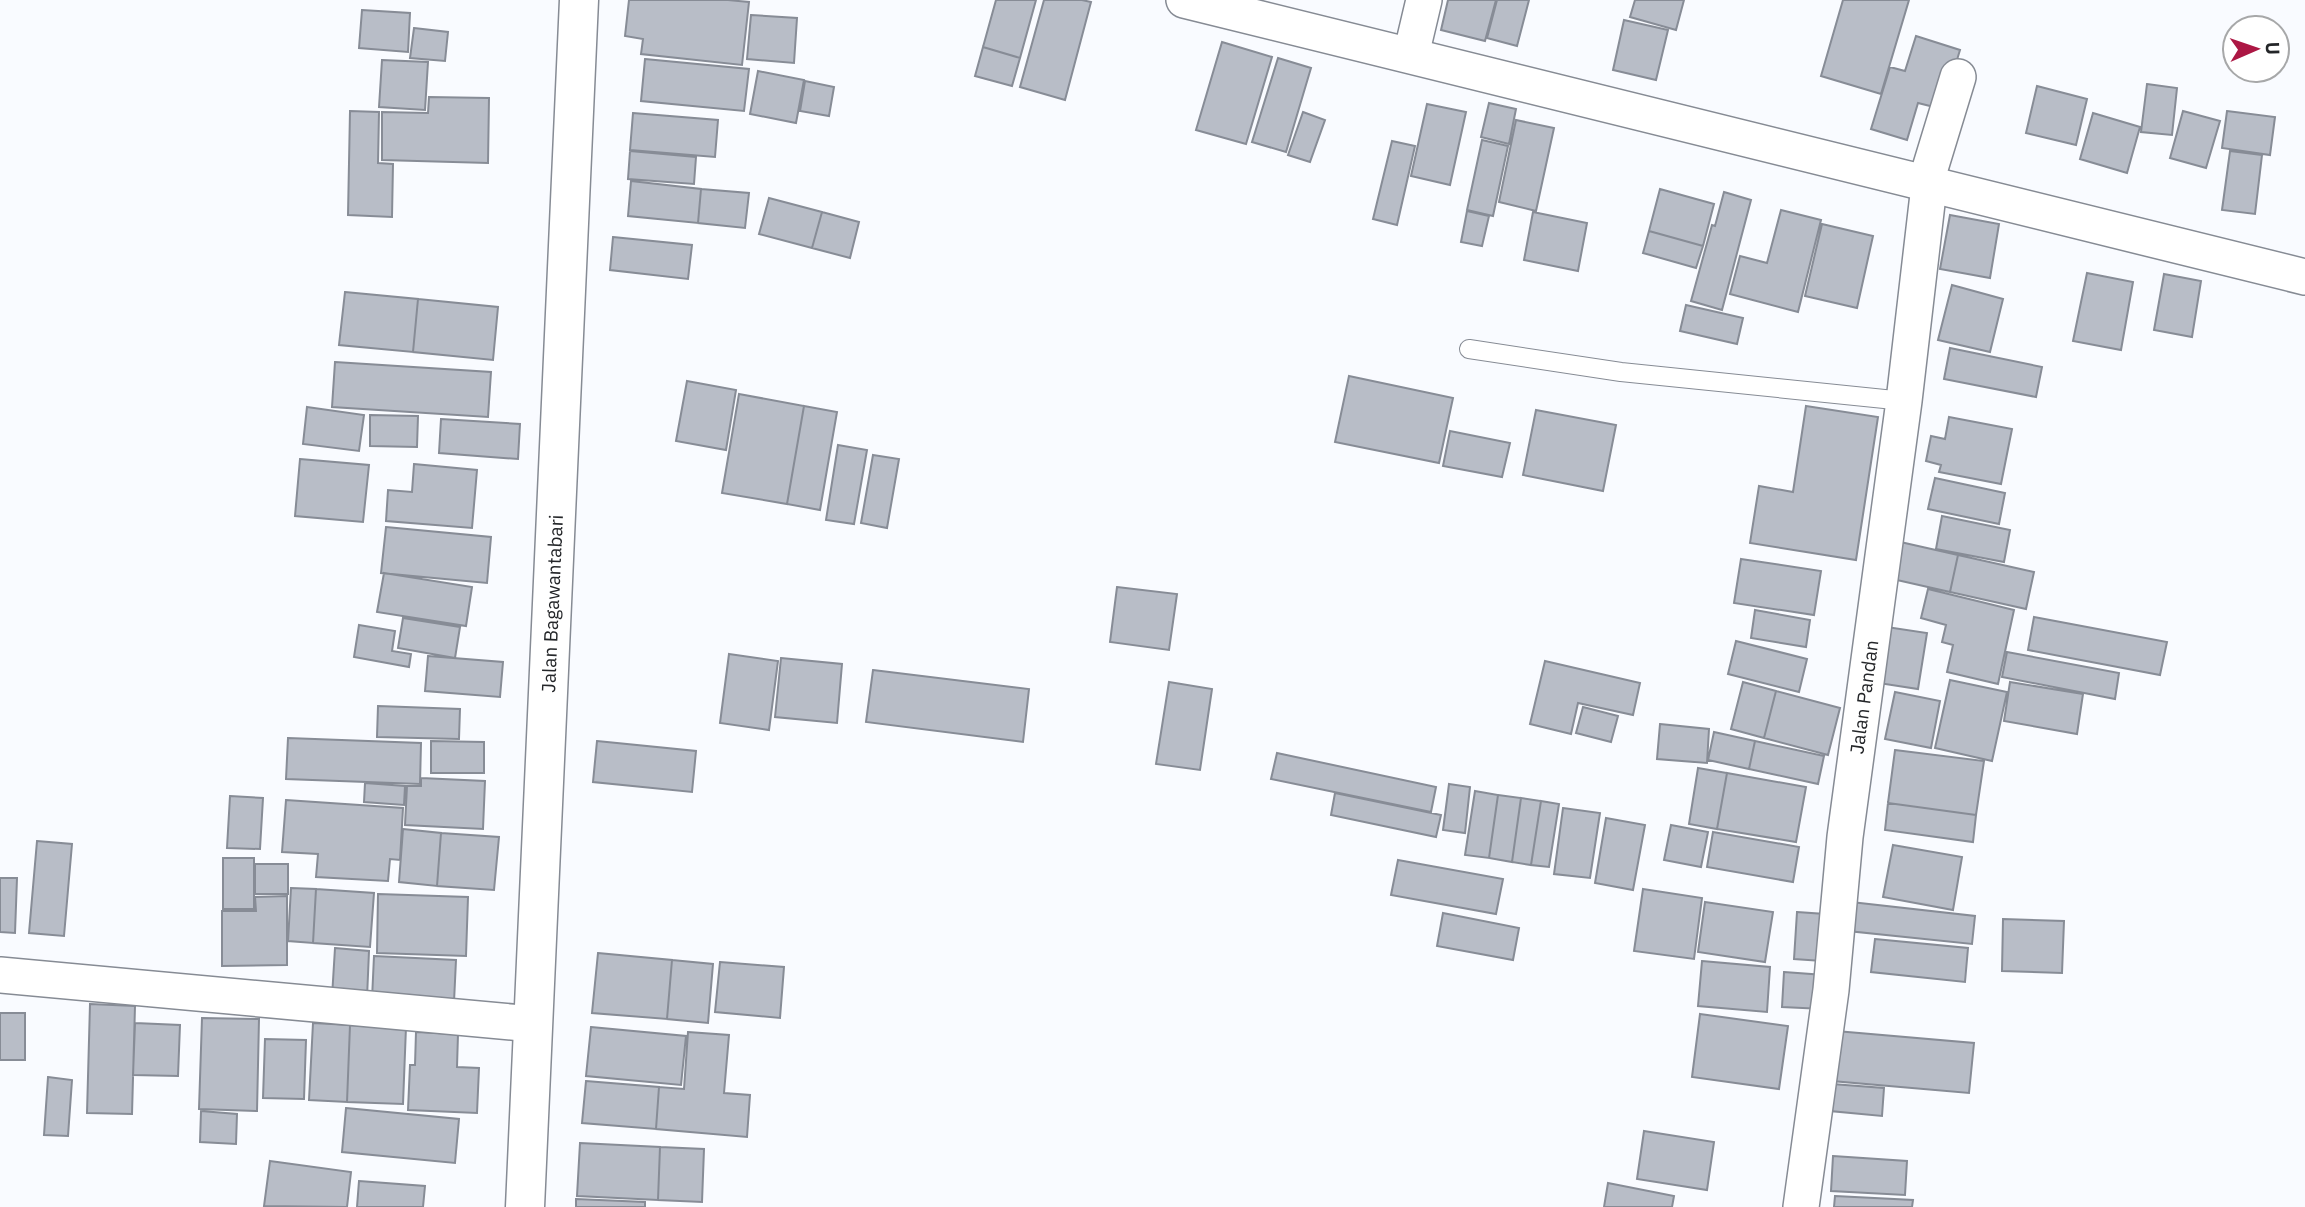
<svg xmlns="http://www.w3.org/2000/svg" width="2305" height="1207" viewBox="0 0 2305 1207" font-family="'IBM Plex Sans',sans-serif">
	<rect width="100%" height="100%" fill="#f9fbff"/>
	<path fill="#b8bdc7" stroke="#878c96" stroke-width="2" d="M 629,0 L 728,0 L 749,2 L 742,65 L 641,54 L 643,39 L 625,36 Z
		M 996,0 L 1036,0 L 1020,58 L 983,47 Z
		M 1044,0 L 1082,0 L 1091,2 L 1065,100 L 1020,87 Z
		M 1448,0 L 1496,0 L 1485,41 L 1441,30 Z
		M 1497,0 L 1529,0 L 1517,46 L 1487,38 Z
		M 1635,0 L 1684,0 L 1676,30 L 1630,17 Z
		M 1843,0 L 1909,0 L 1881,94 L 1821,76 Z
		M 362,10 L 410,13 L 408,52 L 359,48 Z
		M 751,15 L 797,18 L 794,63 L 747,59 Z
		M 1624,20 L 1668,30 L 1656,80 L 1613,70 Z
		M 414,28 L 448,32 L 445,61 L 410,58 Z
		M 1916,36 L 1960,50 L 1942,109 L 1918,103 L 1907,140 L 1871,129 L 1890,67 L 1905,71 Z
		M 1222,42 L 1272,57 L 1246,144 L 1196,130 Z
		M 983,47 L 1020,58 L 1012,86 L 975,76 Z
		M 1278,58 L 1311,68 L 1286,152 L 1252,142 Z
		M 645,59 L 749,69 L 744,111 L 641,101 Z
		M 382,60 L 428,62 L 425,110 L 379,107 Z
		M 758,71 L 804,80 L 796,123 L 750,114 Z
		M 805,81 L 834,87 L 829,116 L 800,111 Z
		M 2147,84 L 2177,88 L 2172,135 L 2141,132 Z
		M 2037,86 L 2087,99 L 2076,145 L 2026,133 Z
		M 429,97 L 489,98 L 488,163 L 382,160 L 382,112 L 428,113 Z
		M 1489,103 L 1516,109 L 1509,144 L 1481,137 Z
		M 1427,104 L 1466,112 L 1450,185 L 1411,176 Z
		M 350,111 L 379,112 L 378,163 L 393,164 L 392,217 L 348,215 Z
		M 2183,111 L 2220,121 L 2206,168 L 2170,158 Z
		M 2227,111 L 2275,117 L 2270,155 L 2222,148 Z
		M 1303,112 L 1325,120 L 1310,162 L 1288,155 Z
		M 633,113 L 718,120 L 715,157 L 630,150 Z
		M 2093,113 L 2140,127 L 2127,173 L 2080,159 Z
		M 1516,120 L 1554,128 L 1536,211 L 1499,202 Z
		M 1482,140 L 1508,146 L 1493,216 L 1467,210 Z
		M 1392,141 L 1415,146 L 1397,225 L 1373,219 Z
		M 630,151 L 696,157 L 694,184 L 628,179 Z
		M 2230,151 L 2262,155 L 2255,214 L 2222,210 Z
		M 631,181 L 701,189 L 698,223 L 628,216 Z
		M 701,189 L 749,193 L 745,228 L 698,223 Z
		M 1660,189 L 1714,204 L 1703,246 L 1649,231 Z
		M 1724,192 L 1751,200 L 1722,310 L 1691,301 L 1712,225 L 1715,226 Z
		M 769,198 L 822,212 L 812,248 L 759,234 Z
		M 1781,210 L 1821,220 L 1798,312 L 1730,294 L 1740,256 L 1767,263 Z
		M 1467,211 L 1489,216 L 1482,246 L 1461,242 Z
		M 822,212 L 859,222 L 850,258 L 812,248 Z
		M 1533,212 L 1587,223 L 1578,271 L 1524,260 Z
		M 1950,215 L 1999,224 L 1990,278 L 1940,269 Z
		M 1822,224 L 1873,236 L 1857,308 L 1805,296 Z
		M 1649,231 L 1703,246 L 1696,268 L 1643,253 Z
		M 613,237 L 692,245 L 688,279 L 610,270 Z
		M 2087,273 L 2133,282 L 2121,350 L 2073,341 Z
		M 2164,274 L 2201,281 L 2192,337 L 2154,330 Z
		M 1952,285 L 2003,299 L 1990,352 L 1938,340 Z
		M 345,292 L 418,299 L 413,352 L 339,345 Z
		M 418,299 L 498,307 L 493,360 L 413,352 Z
		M 1686,305 L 1743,318 L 1737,344 L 1680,331 Z
		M 1950,348 L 2042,367 L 2036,397 L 1944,379 Z
		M 335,362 L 491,372 L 488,417 L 332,407 Z
		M 1349,376 L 1453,398 L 1439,463 L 1335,442 Z
		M 687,381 L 736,390 L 726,450 L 676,441 Z
		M 739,394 L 804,406 L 787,504 L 722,493 Z
		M 804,406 L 837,412 L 820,510 L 787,504 Z
		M 1806,406 L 1878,417 L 1856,560 L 1750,543 L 1759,486 L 1793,492 Z
		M 307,407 L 364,415 L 359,451 L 303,444 Z
		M 1536,410 L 1616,425 L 1603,491 L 1523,475 Z
		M 370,415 L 418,416 L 417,447 L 370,446 Z
		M 1949,417 L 2012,429 L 2001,484 L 1939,472 L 1941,465 L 1926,461 L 1931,436 L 1945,439 Z
		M 441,419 L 520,424 L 518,459 L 439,453 Z
		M 1450,431 L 1510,443 L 1502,477 L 1443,466 Z
		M 838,445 L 867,450 L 854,524 L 826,520 Z
		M 873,455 L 899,459 L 887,528 L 861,523 Z
		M 300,459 L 369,465 L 363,522 L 295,516 Z
		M 414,464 L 477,470 L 472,528 L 386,521 L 388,490 L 412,492 Z
		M 1935,478 L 2005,493 L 1999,524 L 1928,509 Z
		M 1942,516 L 2010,530 L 2004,562 L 1936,549 Z
		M 386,527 L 491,537 L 487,583 L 381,573 Z
		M 1896,541 L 1958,555 L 1950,592 L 1888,578 Z
		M 1958,555 L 2034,572 L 2026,609 L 1950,592 Z
		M 1741,559 L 1821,571 L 1814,615 L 1734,603 Z
		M 384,573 L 472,587 L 466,626 L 377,612 Z
		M 1117,587 L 1177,594 L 1169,650 L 1110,642 Z
		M 1928,589 L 2014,610 L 1998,684 L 1947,672 L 1953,645 L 1942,642 L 1946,625 L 1921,618 Z
		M 1755,610 L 1810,620 L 1806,647 L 1751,638 Z
		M 2034,617 L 2167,642 L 2160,675 L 2028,650 Z
		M 403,618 L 460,627 L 455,658 L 398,648 Z
		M 359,625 L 395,631 L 392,651 L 411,654 L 409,667 L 354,657 Z
		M 1880,626 L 1927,633 L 1918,689 L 1872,682 Z
		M 1736,641 L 1807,659 L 1799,692 L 1728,674 Z
		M 2007,652 L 2119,673 L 2115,699 L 2002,677 Z
		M 729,654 L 778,661 L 769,730 L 720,723 Z
		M 428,656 L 503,662 L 500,697 L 425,691 Z
		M 781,658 L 842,664 L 837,723 L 775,717 Z
		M 1545,661 L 1640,683 L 1633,715 L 1578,703 L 1571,734 L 1530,724 Z
		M 873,670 L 1029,689 L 1023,742 L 866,722 Z
		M 1950,680 L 2007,692 L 1992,761 L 1935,748 Z
		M 1169,682 L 1212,689 L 1200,770 L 1156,764 Z
		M 1743,682 L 1776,691 L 1764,738 L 1731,729 Z
		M 2010,682 L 2083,694 L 2077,734 L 2004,721 Z
		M 1776,691 L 1840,708 L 1828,755 L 1764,738 Z
		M 1895,692 L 1940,701 L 1931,748 L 1885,739 Z
		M 378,706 L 460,709 L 459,739 L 377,737 Z
		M 1583,707 L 1618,716 L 1611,742 L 1576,733 Z
		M 1660,724 L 1709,729 L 1707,763 L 1657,759 Z
		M 1714,732 L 1755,741 L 1749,769 L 1708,760 Z
		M 288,738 L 421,743 L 420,784 L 286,779 Z
		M 431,741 L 484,742 L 484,773 L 431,773 Z
		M 597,741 L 696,751 L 692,792 L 593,782 Z
		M 1755,741 L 1824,756 L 1818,784 L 1749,769 Z
		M 1895,750 L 1984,761 L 1976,815 L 1888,803 Z
		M 1277,753 L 1436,787 L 1431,812 L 1271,779 Z
		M 1698,768 L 1727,773 L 1717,829 L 1689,824 Z
		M 1727,773 L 1806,787 L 1796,842 L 1717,829 Z
		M 421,778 L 485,781 L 483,829 L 405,825 L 407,786 L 421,786 Z
		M 365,783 L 405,786 L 404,805 L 364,802 Z
		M 1449,784 L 1470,787 L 1465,833 L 1443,830 Z
		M 1475,791 L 1498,795 L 1489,858 L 1465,855 Z
		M 1335,793 L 1441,815 L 1436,837 L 1331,815 Z
		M 1498,795 L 1521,798 L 1512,862 L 1489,858 Z
		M 230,796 L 263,798 L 260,849 L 227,848 Z
		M 1521,798 L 1541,801 L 1531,865 L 1512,862 Z
		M 286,800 L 403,808 L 400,860 L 390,859 L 388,881 L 316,877 L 318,854 L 282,852 Z
		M 1541,801 L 1559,804 L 1549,867 L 1531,865 Z
		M 1888,803 L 1976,815 L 1973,842 L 1885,830 Z
		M 1563,808 L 1600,813 L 1590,878 L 1554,874 Z
		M 1606,818 L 1645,825 L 1633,890 L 1595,883 Z
		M 1671,825 L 1708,832 L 1701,867 L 1664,860 Z
		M 403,829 L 441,833 L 437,886 L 399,882 Z
		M 1713,832 L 1799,847 L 1793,882 L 1707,867 Z
		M 441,833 L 499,837 L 494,890 L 437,886 Z
		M 37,841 L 72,844 L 64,936 L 29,933 Z
		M 1893,845 L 1962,857 L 1953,910 L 1883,897 Z
		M 223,858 L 254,858 L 254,909 L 223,909 Z
		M 1398,860 L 1503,879 L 1496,914 L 1391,895 Z
		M 255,864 L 288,864 L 288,894 L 255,894 Z
		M 0,878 L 17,878 L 15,933 L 0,932 Z
		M 291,888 L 316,889 L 313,943 L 288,941 Z
		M 316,889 L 374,893 L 370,947 L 313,943 Z
		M 1643,889 L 1702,898 L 1694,959 L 1634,951 Z
		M 378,894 L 468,897 L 466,956 L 377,953 Z
		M 287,896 L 287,965 L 222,966 L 222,911 L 256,911 L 255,897 Z
		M 1705,902 L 1773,912 L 1765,962 L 1698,952 Z
		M 1851,902 L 1975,916 L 1972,944 L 1848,931 Z
		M 1797,912 L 1825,914 L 1822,961 L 1794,959 Z
		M 1443,913 L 1519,928 L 1513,960 L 1437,946 Z
		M 2003,919 L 2064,921 L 2062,973 L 2002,971 Z
		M 1875,939 L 1968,948 L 1965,982 L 1871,972 Z
		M 335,948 L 369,951 L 367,998 L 332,997 Z
		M 598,953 L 672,960 L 667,1019 L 592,1013 Z
		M 374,956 L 456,960 L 454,1002 L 372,999 Z
		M 672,960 L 713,964 L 708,1023 L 667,1019 Z
		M 1702,961 L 1770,967 L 1767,1012 L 1698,1006 Z
		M 720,962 L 784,967 L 780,1018 L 715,1012 Z
		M 1784,972 L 1824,975 L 1823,1009 L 1782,1007 Z
		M 90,1004 L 135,1006 L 132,1114 L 87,1113 Z
		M 0,1013 L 25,1013 L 25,1060 L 0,1060 Z
		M 1700,1014 L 1788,1026 L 1779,1089 L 1692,1077 Z
		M 202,1018 L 259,1019 L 257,1111 L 199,1109 Z
		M 135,1023 L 180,1025 L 178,1076 L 133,1075 Z
		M 313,1023 L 350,1025 L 347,1102 L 309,1100 Z
		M 350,1025 L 406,1027 L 403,1104 L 347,1102 Z
		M 591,1027 L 686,1036 L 681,1085 L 586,1076 Z
		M 1836,1031 L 1974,1043 L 1969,1093 L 1832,1081 Z
		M 416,1032 L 458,1034 L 457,1067 L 479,1068 L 477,1113 L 408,1110 L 410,1065 L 415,1065 Z
		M 688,1032 L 729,1035 L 724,1093 L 750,1095 L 747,1137 L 656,1129 L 659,1087 L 684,1089 Z
		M 265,1039 L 306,1040 L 304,1099 L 263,1098 Z
		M 48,1077 L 72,1080 L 68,1136 L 44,1135 Z
		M 586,1081 L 659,1087 L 656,1129 L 582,1123 Z
		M 1832,1084 L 1884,1088 L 1882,1116 L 1830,1111 Z
		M 346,1108 L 459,1119 L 455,1163 L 342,1152 Z
		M 201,1111 L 237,1114 L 236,1144 L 200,1142 Z
		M 1644,1131 L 1714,1142 L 1707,1190 L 1637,1179 Z
		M 580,1143 L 660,1147 L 658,1200 L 577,1196 Z
		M 660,1147 L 704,1149 L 702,1202 L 658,1200 Z
		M 1833,1156 L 1907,1161 L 1905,1195 L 1831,1191 Z
		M 270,1161 L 351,1172 L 347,1207 L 264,1206 Z
		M 359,1181 L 425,1186 L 423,1207 L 357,1207 Z
		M 1608,1183 L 1674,1196 L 1672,1207 L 1604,1207 Z
		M 1835,1196 L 1913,1200 L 1912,1207 L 1834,1207 Z
		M 576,1199 L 645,1202 L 645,1207 L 576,1207 Z"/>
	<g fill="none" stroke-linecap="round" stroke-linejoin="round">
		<g stroke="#868b94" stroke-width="20">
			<path id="lane" d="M 1469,349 L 1621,372 L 1904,401"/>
		</g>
		<g stroke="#868b94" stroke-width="38">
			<g id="street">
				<path d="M 1184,0 L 2305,277"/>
				<path d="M 1411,55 L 1424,0"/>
				<path d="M 1925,185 L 1958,77"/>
				<path d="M 0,975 L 533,1024"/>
				<path id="s1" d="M 1801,1207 L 1831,990 L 1845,837 L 1904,401 L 1929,186"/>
			</g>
		</g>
		<g stroke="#868b94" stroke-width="41">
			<g id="secondary">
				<path id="s2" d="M 525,1207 L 579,0"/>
			</g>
		</g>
		<use href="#lane" stroke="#fff" stroke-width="18"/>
		<use href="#street" stroke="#fff" stroke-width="35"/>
		<use href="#secondary" stroke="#fff" stroke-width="38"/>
	</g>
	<g text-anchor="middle" stroke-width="5" stroke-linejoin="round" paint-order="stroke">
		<g font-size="19" fill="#242629" stroke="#fff">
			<text dy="7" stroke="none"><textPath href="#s2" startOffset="604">Jalan Bagawantabari</textPath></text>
			<text dy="7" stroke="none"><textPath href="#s1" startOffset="514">Jalan Pandan</textPath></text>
		</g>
	</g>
	<g transform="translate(2256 49) rotate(88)"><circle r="33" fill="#ffffff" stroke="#a7a8a9" stroke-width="2"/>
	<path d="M0-5L12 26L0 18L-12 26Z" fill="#ac1744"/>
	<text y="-10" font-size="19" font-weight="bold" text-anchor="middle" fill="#242629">U</text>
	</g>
</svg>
